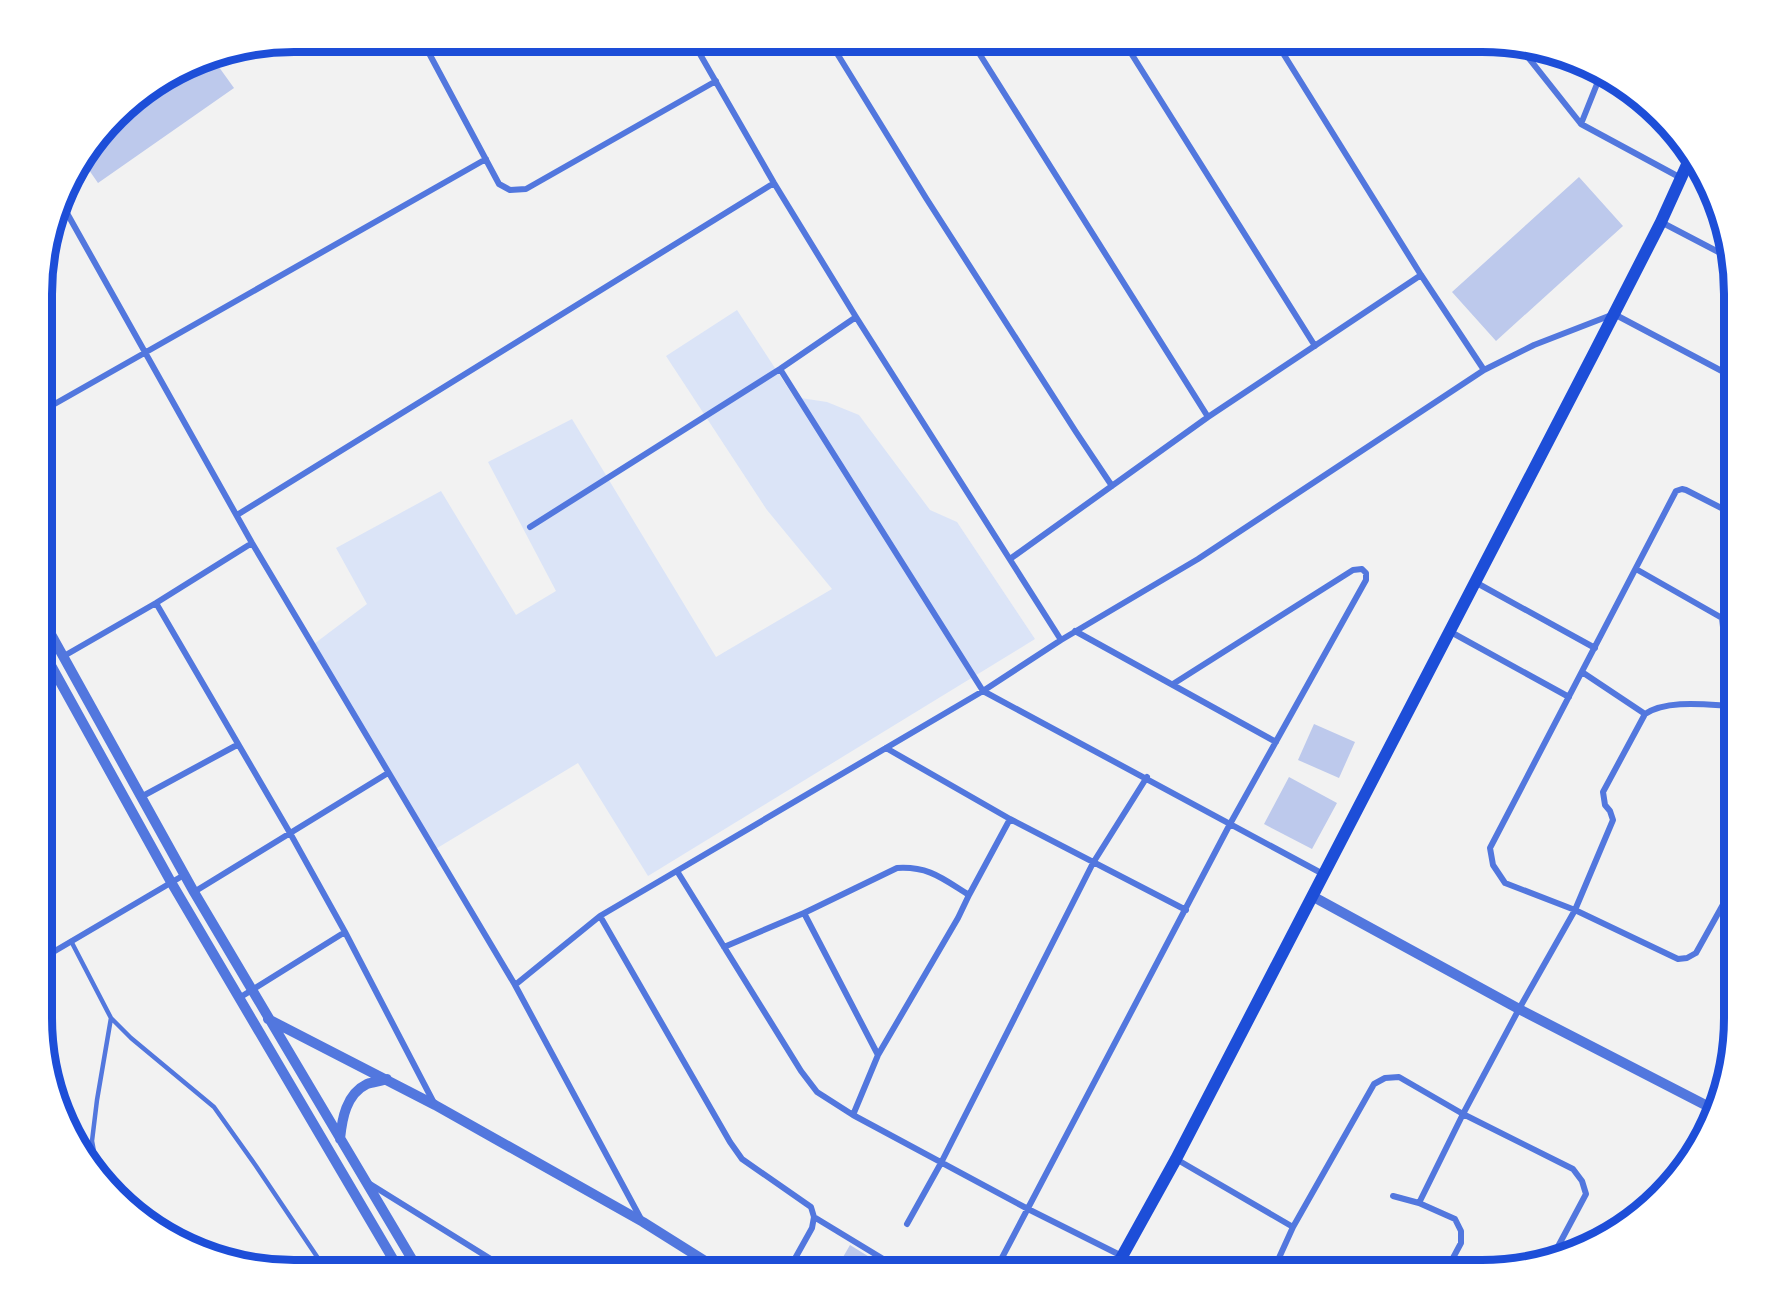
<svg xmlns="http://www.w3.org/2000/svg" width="1777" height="1313" viewBox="0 0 1777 1313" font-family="Inter,sans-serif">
	<rect width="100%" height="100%" fill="#f2f2f2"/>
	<path fill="#dbe4f7" d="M 737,310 L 794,397 L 827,402 L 859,415 L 930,510 L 957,522 L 1035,639 L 648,876 L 578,763 L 434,850 L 310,647 L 367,604 L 336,548 L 441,491 L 516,615 L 556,591 L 488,462 L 572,419 L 716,657 L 832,589 L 767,510 L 666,356 Z"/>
	<path fill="#bdc9ec" d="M 211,56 L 234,88 L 98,183 L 82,160 L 128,104 Z
		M 1579,177 L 1623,226 L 1496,341 L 1452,292 Z
		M 1314,724 L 1355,742 L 1339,778 L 1298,760 Z
		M 1289,777 L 1337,803 L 1312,849 L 1264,824 Z
		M 850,1245 L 892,1271 L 835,1271 Z"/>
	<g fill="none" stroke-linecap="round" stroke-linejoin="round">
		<path stroke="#5277de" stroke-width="4.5" d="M 71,941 L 111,1018 L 131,1038 L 214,1107 L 256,1166 L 326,1270
			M 97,1168 L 92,1141 L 97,1100 L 111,1018"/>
		<path stroke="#5277de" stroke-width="6" d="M 423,42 L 499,184 L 510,190 L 526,189 L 716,81
			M 693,42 L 774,183 L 856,317 L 1061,640
			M 830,42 L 926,198 L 1076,432 L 1112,486
			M 972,42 L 1208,417
			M 1124,42 L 1315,346
			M 1276,42 L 1421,275 L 1484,370
			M 1520,47 L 1581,124 L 1681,178
			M 1581,124 L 1601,74
			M 63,206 L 252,543 L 515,985 L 641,1219
			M 1661,222 L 1726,256
			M 780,369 L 983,691 L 1323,874
			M 44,410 L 486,159
			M 237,515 L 774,183
			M 530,527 L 780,369 L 856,317
			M 1010,559 L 1208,417 L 1421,275
			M 1636,569 L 1722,618
			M 1475,582 L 1595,648
			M 156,603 L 290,833 L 345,932 L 434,1103
			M 1075,631 L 1276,742
			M 1449,631 L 1569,697
			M 1735,655 L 1724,636 L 1722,618 L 1735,592
			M 64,656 L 156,603 L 252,543
			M 1582,672 L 1645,714
			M 886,748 L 1010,819 L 1186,910
			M 141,797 L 237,745
			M 677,871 L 801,1071 L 817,1092 L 853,1115 L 1028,1209 L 1122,1256
			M 1735,883 L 1696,953 L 1687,958 L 1678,959 L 1575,910 L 1505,883 L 1493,865 L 1490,848 L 1676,491 L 1682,489 L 1686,490 L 1735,515
			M 194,892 L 388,773
			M 804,913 L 878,1055
			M 600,916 L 730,1142 L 742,1159 L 811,1207 L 814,1217 L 812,1228 L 788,1271
			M 724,947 L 804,913 L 897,868 C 929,866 943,879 969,895
			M 43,958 L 184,875
			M 515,985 L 600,916 L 983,691 L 1061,640 L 1198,559 L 1484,370 L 1534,345 L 1614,314 L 1735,378
			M 239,998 L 345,932
			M 853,1115 L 878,1055 L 958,918 L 969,895 L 1010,819
			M 1176,1159 L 1293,1227
			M 370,1184 L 510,1271
			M 1393,1196 L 1419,1203 L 1455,1219 L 1461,1231 L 1461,1243 L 1446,1271
			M 1419,1203 L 1463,1114 L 1519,1009 L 1575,910 L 1613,820 L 1610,811 L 1605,805 L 1603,792 L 1645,714 C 1668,699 1708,705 1735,706
			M 814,1217 L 903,1271
			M 907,1224 L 941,1163 L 1093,863 L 1147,777
			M 995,1271 L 1230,824 L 1366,580 L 1366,573 L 1362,569 L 1353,570 L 1173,684
			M 1273,1271 L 1293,1227 L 1374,1084 L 1385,1078 L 1399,1077 L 1463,1114 L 1573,1169 L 1582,1181 L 1586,1194 L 1554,1254"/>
		<path stroke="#5277de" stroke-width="10" d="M 43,620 L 194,892 L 419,1271
			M 43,651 L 171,882 L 400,1271
			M 1312,896 L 1519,1009 L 1717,1111
			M 268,1019 L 435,1105 L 643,1222 L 721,1271
			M 340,1139 C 342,1119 346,1094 367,1084 C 373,1082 381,1081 387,1079"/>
		<path stroke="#1d4ed8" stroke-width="12" d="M 1114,1271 L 1176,1159 L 1595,351 L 1661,222 L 1690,158"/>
	</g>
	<path d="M0 0H1777V1313H0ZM294 52H1482A242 242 0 0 1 1724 294V1018A242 242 0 0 1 1482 1260H294A242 242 0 0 1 52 1018V294A242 242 0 0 1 294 52Z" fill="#fff" fill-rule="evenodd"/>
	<path fill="none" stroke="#1d4ed8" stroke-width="8" d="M294 52H1482A242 242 0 0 1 1724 294V1018A242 242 0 0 1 1482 1260H294A242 242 0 0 1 52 1018V294A242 242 0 0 1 294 52Z"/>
</svg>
